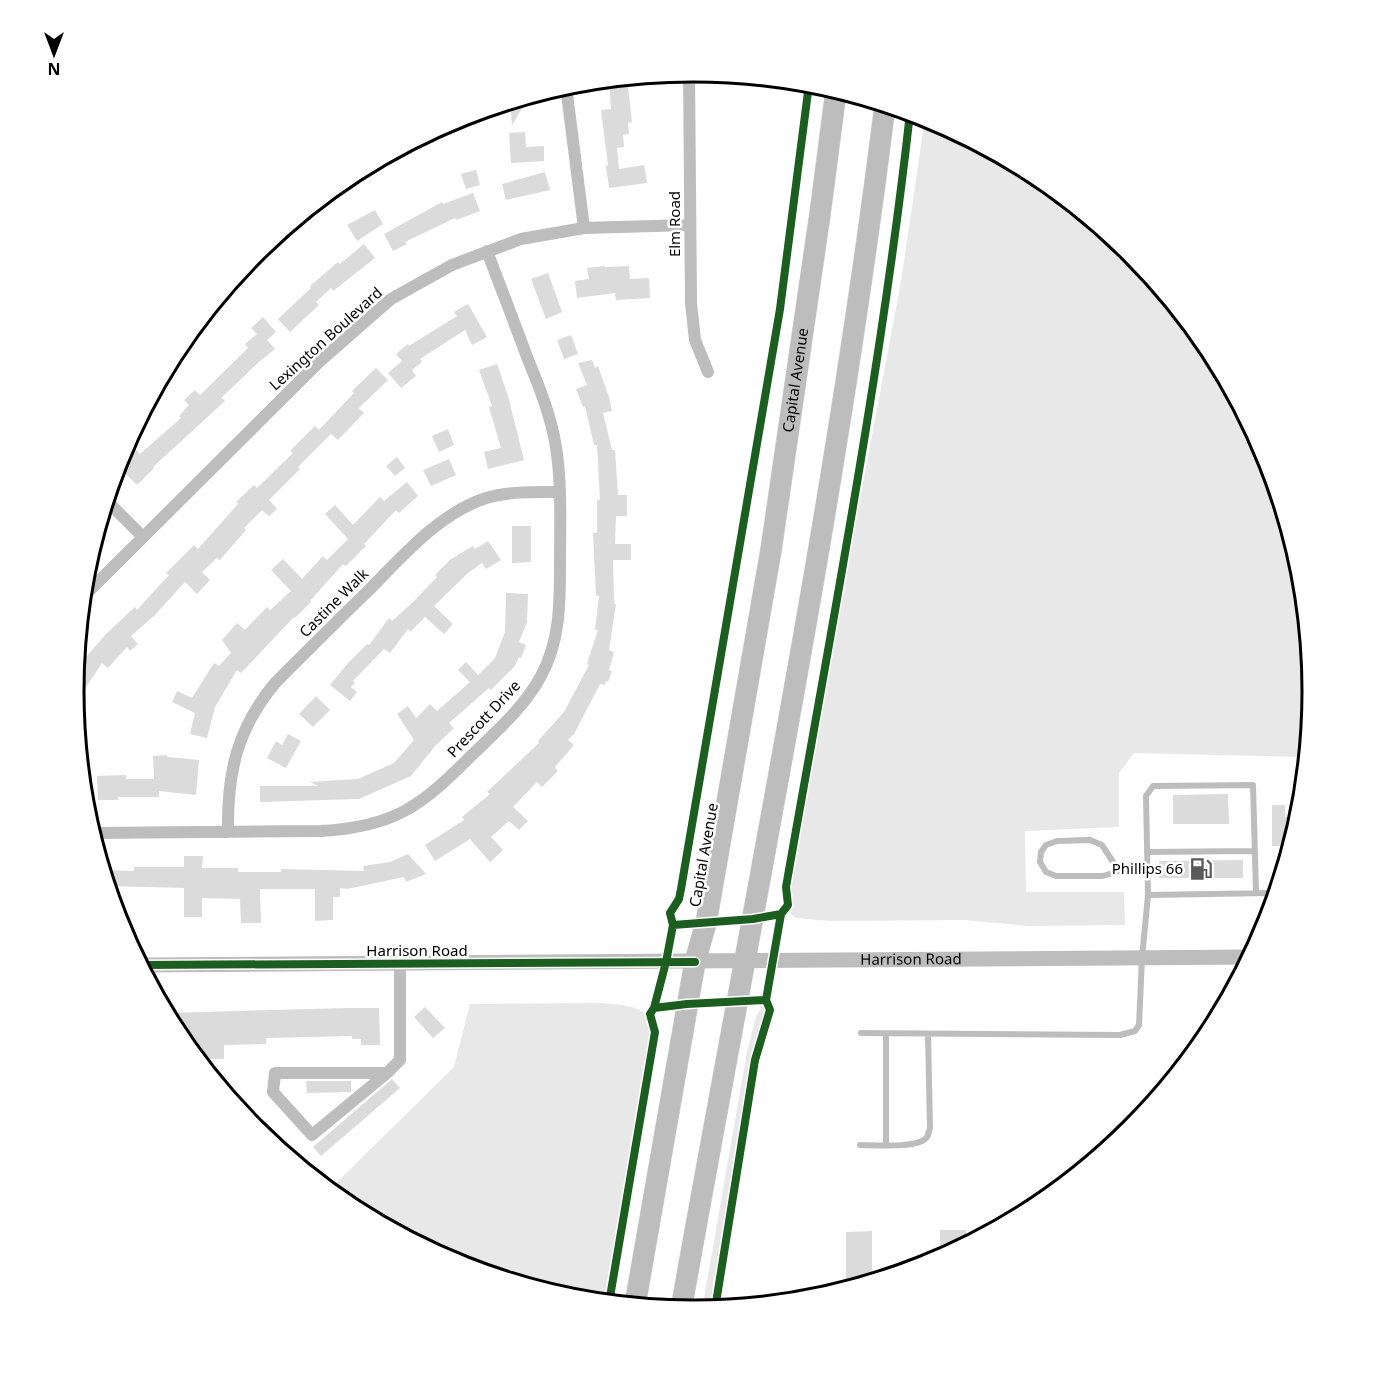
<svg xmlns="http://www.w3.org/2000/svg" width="1386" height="1383" viewBox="0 0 1386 1383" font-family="'Noto Sans',sans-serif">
	<rect width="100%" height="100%" fill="#fff"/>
	<path fill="#e8e8e8" d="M 925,118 L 1037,177 L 1131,254 L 1208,348 L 1265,455 L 1301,571 L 1312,692 L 1306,757 L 1134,753 L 1119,773 L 1119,827 L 1025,831 L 1026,892 L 1124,892 L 1125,925 L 1028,926 L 964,920 L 830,921 L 796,918 L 788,912 L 791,901 L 789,897 L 788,887 L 835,631 L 901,282 Z
		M 601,1003 C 620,1005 645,1004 653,1025 L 605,1302 L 572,1299 L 456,1264 L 349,1206 L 329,1190 L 454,1067 L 470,1004 Z
		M 763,1005 L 767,1011 L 763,1019 L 751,1067 L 721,1240 L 711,1309 L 702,1310 L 747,1052 L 756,1017 Z"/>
	<path fill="#dbdbdb" d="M 627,79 L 632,122 L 628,123 L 629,134 L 623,135 L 624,147 L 617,148 L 619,169 L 644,165 L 647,183 L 609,188 L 606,166 L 608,165 L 601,110 L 611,109 L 609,80 Z
		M 529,97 L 512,125 L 510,103 Z
		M 525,132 L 526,147 L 544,146 L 544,161 L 511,163 L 509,133 Z
		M 476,170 L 480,185 L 466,189 L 461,174 Z
		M 545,172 L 550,190 L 506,200 L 502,184 Z
		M 473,193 L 480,211 L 456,220 L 455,218 L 405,242 L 407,244 L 393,251 L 384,234 L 442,202 L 443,204 Z
		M 375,210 L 383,224 L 357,241 L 347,225 Z
		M 364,244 L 375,258 L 333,291 L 331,288 L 316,302 L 319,305 L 290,332 L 278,319 L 311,288 L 310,286 L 338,262 L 340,264 Z
		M 605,266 L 605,267 L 629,266 L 630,279 L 649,278 L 650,298 L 616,300 L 615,293 L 577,298 L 575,281 L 589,279 L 587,268 Z
		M 548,273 L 562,312 L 546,319 L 531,279 Z
		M 468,304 L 487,337 L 472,345 L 465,330 L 420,359 L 422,362 L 412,370 L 416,376 L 401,388 L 388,373 L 402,361 L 396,354 L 408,344 L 409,346 L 457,316 L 454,312 Z
		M 263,317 L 276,332 L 267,340 L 275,349 L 260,361 L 221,398 L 225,401 L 153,467 L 154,468 L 137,485 L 117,465 L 128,441 L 140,454 L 181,418 L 179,416 L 189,405 L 184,400 L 195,390 L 200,395 L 248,348 L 245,344 L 257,334 L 251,328 Z
		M 571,335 L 578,354 L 564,359 L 557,340 Z
		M 592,360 L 595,368 L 598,366 L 609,397 L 612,411 L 603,413 L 612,450 L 615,450 L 618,495 L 627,495 L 627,516 L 616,516 L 615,544 L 631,544 L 631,560 L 613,560 L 614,604 L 616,604 L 609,650 L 614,652 L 609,670 L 612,671 L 608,682 L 606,681 L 605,685 L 600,684 L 574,734 L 568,740 L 574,745 L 555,767 L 558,771 L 542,787 L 537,782 L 513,807 L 528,821 L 519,830 L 509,821 L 491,837 L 503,850 L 490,862 L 470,839 L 435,861 L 425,845 L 464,820 L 462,817 L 490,794 L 487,792 L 539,743 L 538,741 L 564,712 L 589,665 L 587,664 L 598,630 L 595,630 L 599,596 L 596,596 L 593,533 L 597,533 L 597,500 L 600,500 L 597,445 L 594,445 L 585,406 L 583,407 L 576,389 L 587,385 L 578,363 Z
		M 497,364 L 508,396 L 524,460 L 488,469 L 484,452 L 501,448 L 489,407 L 492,406 L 479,370 Z
		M 376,368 L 388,380 L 359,408 L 364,413 L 338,440 L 331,434 L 298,467 L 300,469 L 269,500 L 277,509 L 269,516 L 262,510 L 244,528 L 246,530 L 220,560 L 217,558 L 202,572 L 210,580 L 197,594 L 185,582 L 154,616 L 131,636 L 138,644 L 130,651 L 127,647 L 108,668 L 102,663 L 75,704 L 74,691 L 76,661 L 80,664 L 107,633 L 135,607 L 137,610 L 169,575 L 166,573 L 194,545 L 198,549 L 238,504 L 236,502 L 254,485 L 257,488 L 293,453 L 290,451 L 315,426 L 319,430 L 354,393 L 352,391 Z
		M 448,429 L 454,445 L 439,452 L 432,436 Z
		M 397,457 L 405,468 L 395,476 L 386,466 Z
		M 449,459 L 456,475 L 431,486 L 423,470 Z
		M 407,482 L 418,496 L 399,513 L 396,510 L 364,544 L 366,546 L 346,566 L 343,564 L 310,601 L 311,602 L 295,618 L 294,617 L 241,673 L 237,670 L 215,707 L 207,738 L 190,734 L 195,713 L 172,702 L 177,691 L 192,698 L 214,663 L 219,666 L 231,653 L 222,640 L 237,623 L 245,630 L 267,607 L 270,610 L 291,591 L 271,570 L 283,559 L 302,579 L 323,556 L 327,560 L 348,539 L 325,514 L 335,505 L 353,525 L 380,497 L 384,501 Z
		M 512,526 L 531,526 L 531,562 L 512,563 Z
		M 488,541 L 501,560 L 486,569 L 482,563 L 468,573 L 434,606 L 453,624 L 444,634 L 425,617 L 410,632 L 408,629 L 390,653 L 384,649 L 353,681 L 355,683 L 351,687 L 357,692 L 350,701 L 330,685 L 349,662 L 367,644 L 369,645 L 389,618 L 392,621 L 413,602 L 437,577 L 435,575 L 451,559 L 473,546 L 475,549 Z
		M 506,593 L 528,594 L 527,622 L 519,642 L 526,645 L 521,658 L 519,657 L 515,666 L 491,690 L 489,688 L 449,723 L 454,728 L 435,746 L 411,776 L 359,799 L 260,802 L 260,786 L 318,786 L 310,782 L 358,779 L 394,763 L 414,740 L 397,714 L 408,706 L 416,718 L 430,704 L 437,711 L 470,682 L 458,670 L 466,662 L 478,675 L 495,658 L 505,632 Z
		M 316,696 L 330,710 L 313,727 L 299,714 Z
		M 288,734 L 301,741 L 286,768 L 267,758 L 276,741 L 282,745 Z
		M 167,755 L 167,757 L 199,760 L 196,795 L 159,791 L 159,797 L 118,797 L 118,800 L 98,800 L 97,776 L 126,775 L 126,779 L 154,779 L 153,756 Z
		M 1228,794 L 1229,824 L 1173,824 L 1173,795 Z
		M 1272,805 L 1285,805 L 1285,817 L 1295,817 L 1294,833 L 1285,833 L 1285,846 L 1272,846 Z
		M 408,854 L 426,874 L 406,882 L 404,877 L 347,889 L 340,888 L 340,897 L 333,897 L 333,920 L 315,921 L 315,889 L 260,889 L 261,923 L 241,923 L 240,899 L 202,898 L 202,917 L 184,917 L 184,888 L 108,886 L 103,870 L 134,871 L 134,867 L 184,867 L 184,856 L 203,856 L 202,868 L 238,868 L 238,872 L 281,872 L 281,869 L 364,871 L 363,866 L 390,862 Z
		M 1243,860 L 1243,878 L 1159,878 L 1159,861 Z
		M 425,1007 L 445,1028 L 433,1038 L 414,1017 Z
		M 346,1008 L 379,1008 L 380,1045 L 361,1045 L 361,1039 L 352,1039 L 352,1036 L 266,1038 L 266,1044 L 224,1045 L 224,1059 L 197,1059 L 178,1035 L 166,1013 Z
		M 392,1079 L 400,1088 L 321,1156 L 313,1147 Z
		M 306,1081 L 351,1081 L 351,1092 L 307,1093 Z
		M 940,1230 L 966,1230 L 966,1245 L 940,1259 Z
		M 872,1231 L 872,1281 L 846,1289 L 846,1232 Z"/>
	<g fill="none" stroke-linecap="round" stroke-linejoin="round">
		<g stroke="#dbdbdb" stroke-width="22">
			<g id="trunk">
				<path id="s2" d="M 635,1305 L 695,962 L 706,923 L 771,550 L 820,214 L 836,91"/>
				<path d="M 681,1310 C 752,909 835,510 885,105"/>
			</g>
		</g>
		<path stroke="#bdbdbd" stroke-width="6" d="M 1147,852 L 1255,851
			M 1119,871 L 1102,845 L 1090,840 L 1057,841 L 1046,845 L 1041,852 L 1040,862 L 1046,872 L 1056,876 L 1103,876 L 1119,871 L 1147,872
			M 1148,895 L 1146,796 L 1153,786 L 1253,785 L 1256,892
			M 861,1033 L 1120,1035 L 1135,1031 L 1139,1025 L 1142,958 L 1148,895 L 1276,893
			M 860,1145 C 874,1145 919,1149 927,1137 C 929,1134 929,1131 930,1128 L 928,1034
			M 886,1145 L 886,1034"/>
		<path stroke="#bdbdbd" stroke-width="12" d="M 689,72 L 691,303 L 695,340 L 708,372
			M 566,86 L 584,228
			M 107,501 L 143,537
			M 83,597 L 319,362 L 391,299 L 452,265 L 521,239 L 584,228 L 690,225
			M 228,832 C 227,773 237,728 276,682 C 306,652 337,621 368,591 C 403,556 438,514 486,498 C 510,491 535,492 560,492
			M 92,833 L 321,831 C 396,827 422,805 473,754 C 498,730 525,706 541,676 C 560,641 560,604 560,565 C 560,526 562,486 556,447 C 551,416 539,386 527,357 C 514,321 500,286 487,251
			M 387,1073 L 312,1135 L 273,1092 L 275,1073 L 387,1073 L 400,1060 L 400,965"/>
		<path stroke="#bdbdbd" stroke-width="15" id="s1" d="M 140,965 L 1250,957"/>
		<use href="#trunk" stroke="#bdbdbd" stroke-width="21"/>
		<g stroke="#fff" stroke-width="11">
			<path id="cycleway" d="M 673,925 L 753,919 L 781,914
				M 140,965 L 695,962
				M 654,1008 L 687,1004 L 766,1000
				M 609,1303 L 655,1032 L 650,1014 L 654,1008 L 666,962 L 673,925 L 670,913 L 679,899 L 681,889 L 780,309 L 809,84
				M 715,1309 L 755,1060 L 770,1010 L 766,1000 L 781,914 L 788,905 L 786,887 C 831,630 881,373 910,113"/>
		</g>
		<use href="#cycleway" stroke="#1b5e20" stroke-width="8"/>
	</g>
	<defs>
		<g id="fuel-bare" transform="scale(1.8)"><path d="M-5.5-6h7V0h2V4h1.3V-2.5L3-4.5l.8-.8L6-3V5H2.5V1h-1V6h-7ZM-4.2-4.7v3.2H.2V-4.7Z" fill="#595959" stroke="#fff" stroke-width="2.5" paint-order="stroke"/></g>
	</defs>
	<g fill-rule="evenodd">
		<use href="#fuel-bare" x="1201" y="869"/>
	</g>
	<g text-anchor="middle" stroke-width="5" stroke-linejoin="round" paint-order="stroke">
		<g font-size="15" fill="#000" stroke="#fff">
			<text transform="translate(675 224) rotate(-90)" y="5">Elm Road</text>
			<text transform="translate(326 339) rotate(-42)" y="5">Lexington Boulevard</text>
			<text dy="5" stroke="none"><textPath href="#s2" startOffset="939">Capital Avenue</textPath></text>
			<text transform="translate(334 603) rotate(-45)" y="5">Castine Walk</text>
			<text transform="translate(484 719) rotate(-47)" y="5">Prescott Drive</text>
			<text transform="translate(704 855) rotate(-80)" y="5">Capital Avenue</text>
			<text x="417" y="956">Harrison Road</text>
			<text dy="5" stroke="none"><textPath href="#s1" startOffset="771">Harrison Road</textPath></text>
		</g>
		<g font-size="15" fill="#000" stroke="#fff" text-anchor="end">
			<text x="1183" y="874">Phillips 66</text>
		</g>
	</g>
	<path d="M0 0H1386V1383H0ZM84 691a609 609 0 1 1 1218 0a609 609 0 1 1-1218 0Z" fill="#fff" fill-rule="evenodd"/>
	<path fill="none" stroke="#000" stroke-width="3" d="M84 691a609 609 0 1 1 1218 0a609 609 0 1 1-1218 0Z"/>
	<g transform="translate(54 54) rotate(180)" stroke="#ffffff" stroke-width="4.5" paint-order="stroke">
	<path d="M0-4.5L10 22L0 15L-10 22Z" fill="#000000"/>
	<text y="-9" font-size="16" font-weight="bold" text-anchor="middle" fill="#000000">N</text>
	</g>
</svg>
